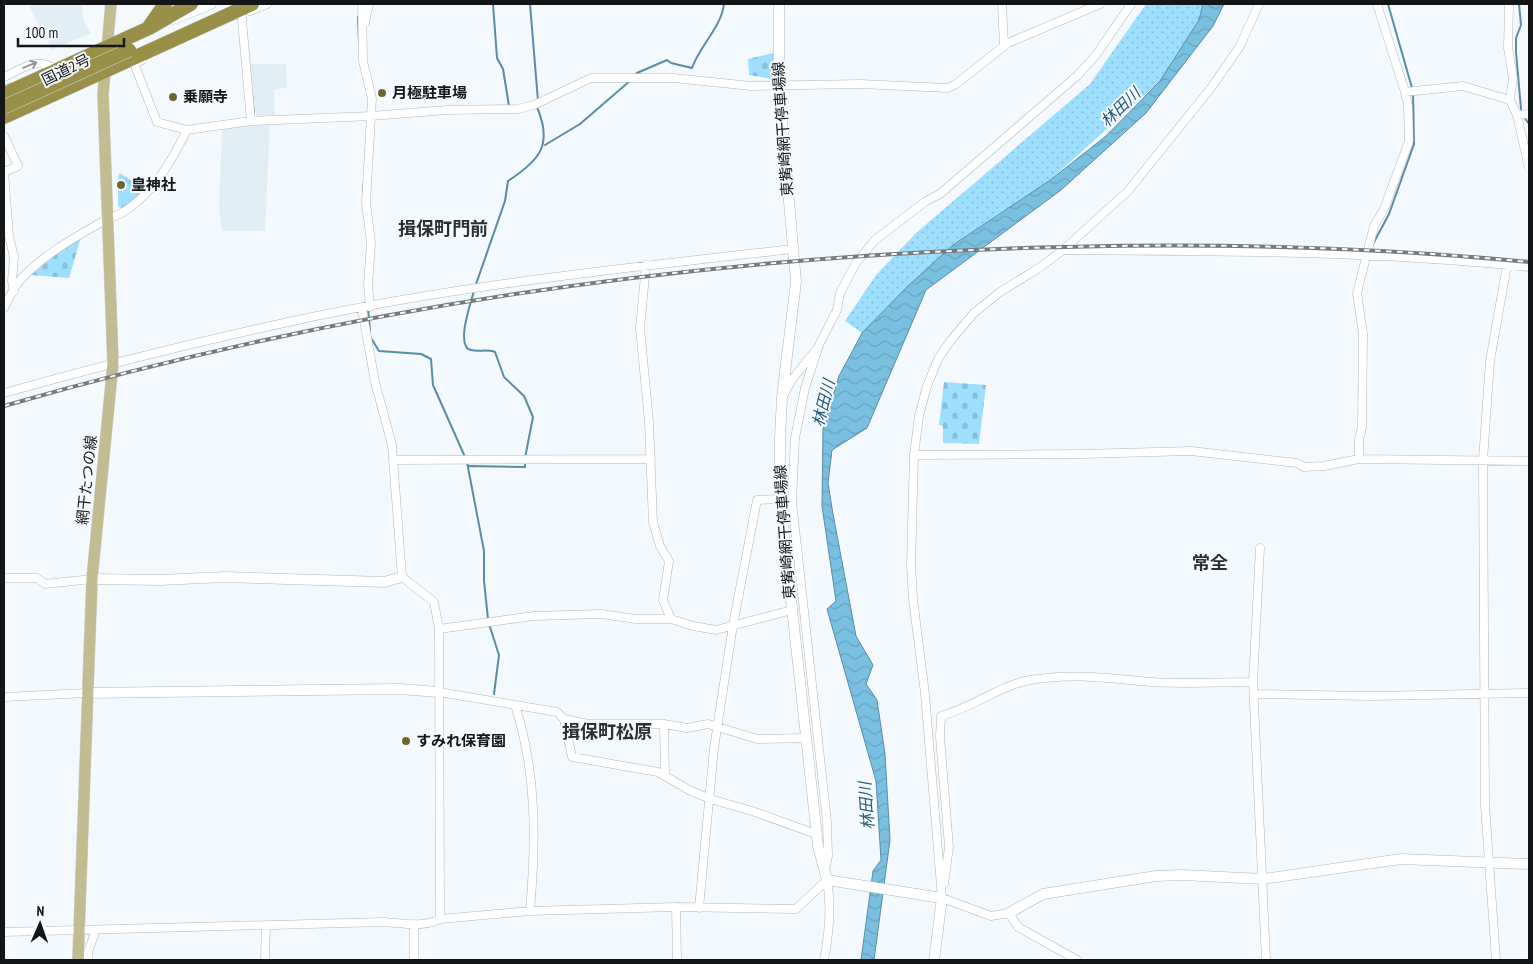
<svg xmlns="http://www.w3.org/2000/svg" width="1533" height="964" viewBox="0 0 1533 964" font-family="'PT Sans Narrow','Noto Sans JP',sans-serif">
	<defs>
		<pattern id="grass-dots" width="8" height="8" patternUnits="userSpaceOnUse" patternTransform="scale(1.25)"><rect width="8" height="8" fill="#9fdffe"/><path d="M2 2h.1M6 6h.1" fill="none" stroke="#88bed9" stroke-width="1.8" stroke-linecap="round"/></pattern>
		<pattern id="cemetery-stones" width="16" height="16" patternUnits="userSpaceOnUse" patternTransform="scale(1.25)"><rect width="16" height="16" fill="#9fdffe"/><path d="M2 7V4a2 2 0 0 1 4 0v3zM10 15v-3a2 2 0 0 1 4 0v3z" fill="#88bed9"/></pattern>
		<pattern id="park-tufts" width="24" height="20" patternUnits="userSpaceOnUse" patternTransform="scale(1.25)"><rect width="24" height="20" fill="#9fdffe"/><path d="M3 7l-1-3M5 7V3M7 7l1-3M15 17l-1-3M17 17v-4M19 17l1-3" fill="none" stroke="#88bed9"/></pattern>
		<pattern id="water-waves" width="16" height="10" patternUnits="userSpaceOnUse" patternTransform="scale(1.25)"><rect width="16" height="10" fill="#79bfe0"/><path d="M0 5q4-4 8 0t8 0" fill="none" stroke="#68a3bf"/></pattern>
	</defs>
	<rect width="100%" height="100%" fill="#f3f9fc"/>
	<path fill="#e1eff5" d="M 37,4 L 82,4 L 84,22 L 91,33 L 52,50 L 29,6 Z
		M 250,64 L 286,64 L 287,87 L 274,90 L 275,115 L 256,116 Z
		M 270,123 L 265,231 L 222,231 L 219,206 L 222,129 Z"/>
	<path fill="url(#grass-dots)" d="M 1146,4 L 1203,4 L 1199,20 L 1160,81 L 1049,181 L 953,245 L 908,286 L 862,333 L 845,321 L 876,275 L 916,233 L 1090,84 Z"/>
	<path fill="url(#cemetery-stones)" d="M 773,53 L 773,79 L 749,75 L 748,59 Z
		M 81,237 L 69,278 L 31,275 L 69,244 Z
		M 944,382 L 986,385 L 979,444 L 943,443 L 943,426 L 939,425 Z"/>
	<path fill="url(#park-tufts)" d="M 120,173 L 145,190 L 122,209 L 118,206 L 118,177 Z"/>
	<path fill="url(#water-waves)" stroke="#5a8ca3" d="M 1203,4 L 1224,4 L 1213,26 L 1146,113 L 1061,190 L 926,290 L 867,428 L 832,450 L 828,483 L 833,514 L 856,636 L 873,665 L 866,684 L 877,700 L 885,754 L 890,840 L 874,960 L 861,960 L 873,871 L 881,860 L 876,781 L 827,609 L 836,601 L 822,506 L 823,429 L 839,376 L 862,333 L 908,286 L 953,245 L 1049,181 L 1106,136 L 1160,81 L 1199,20 Z"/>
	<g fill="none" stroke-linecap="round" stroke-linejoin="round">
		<path stroke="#5a8ca3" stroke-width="2" d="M 493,4 L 497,58 L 503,69 L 509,106 L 512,106
			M 530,4 L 538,101
			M 1388,4 L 1412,88
			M 1519,4 L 1521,25 L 1516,38 L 1516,52 L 1521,109
			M 358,17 L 359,42
			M 637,73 L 667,60 L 671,63 L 692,68 C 700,45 721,28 724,4
			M 252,94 L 254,114
			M 1524,117 L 1529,124
			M 545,145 L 580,124 L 631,80
			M 363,194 L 364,181
			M 4,222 L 4,255
			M 1373,244 L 1389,214 L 1414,144 L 1413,92
			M 475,287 L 505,201 L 508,181 C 540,160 553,145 537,107
			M 474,291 C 471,302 455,347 471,350 C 479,352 487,349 495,352 L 504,377 L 524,396 L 533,417 L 525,458
			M 368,308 L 370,331
			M 371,338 L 379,351 L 421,354 L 431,359 L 433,385 L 465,457
			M 467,462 L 484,551 L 484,581 L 488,619
			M 469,466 L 525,467 L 525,463
			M 489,624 L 499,655 L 494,694"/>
		<path stroke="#d1d7da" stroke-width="8" stroke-dasharray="8 4" stroke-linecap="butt" d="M 235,4 L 237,20
			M 4,72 L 9,84 L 9,93"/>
		<g stroke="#b0b6b9" stroke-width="9">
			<path id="street" d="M 362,4 L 363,61 L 372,99 L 366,203 L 371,243 L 368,285 L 370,307
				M 1002,4 L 1004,46
				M 1509,4 L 1508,48 L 1513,78 L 1510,100 L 1517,115 L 1529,114
				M 241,9 L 251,121
				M 250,11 L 267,4
				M 365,23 L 369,4
				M 142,60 L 135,63 L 135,66 L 157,122 L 187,130
				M 4,77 C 24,68 36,56 56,70
				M 1405,92 L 1463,86 L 1510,100
				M 1517,115 L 1529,168
				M 4,136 L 18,166 L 4,172 L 9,236 L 14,257 L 12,281 L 14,291
				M 1063,250 C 1218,251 1375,251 1529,267
				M 646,265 L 640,328 L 649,422 L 653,522 L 660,546 L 669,561 L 663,600 L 671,619
				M 4,308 C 9,298 14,286 22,278 C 43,255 74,238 100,223 C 109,218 120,215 128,209 C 156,189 172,160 187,130 L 251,121 L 371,116 L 447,110 L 518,109 L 534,105 L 591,78 L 673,78 L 751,86 L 860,84 L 948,88 L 956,84 L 1008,43 L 1100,4
				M 362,309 L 375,382 L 392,445 L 402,577 L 434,602 L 439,629 L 440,919
				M 4,393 C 100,366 196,342 293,321 C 458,285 626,268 793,249
				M 784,394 L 791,381 L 815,351
				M 914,455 L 1082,454 L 1191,451 L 1297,463 L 1304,467 L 1324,466 L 1359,459 L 1529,461
				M 1359,459 L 1359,439 L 1362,428 L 1363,334 L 1357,293 L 1374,226 L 1384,209 L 1409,141 L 1408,106 L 1405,92 L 1377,4
				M 393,460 L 651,459
				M 1260,548 L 1253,682 L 1266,960
				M 4,578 L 37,578 L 45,584 L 92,579
				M 439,629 L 534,616 L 601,614 L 636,619 L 671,619 L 693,626 L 716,630 L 792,610
				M 439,692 L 557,712 L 564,719 L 588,724 L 664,724 L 687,728 L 708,724 L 757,739 L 805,738
				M 1254,694 L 1371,696 L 1529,693
				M 4,697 L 87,693
				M 515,705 C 537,773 536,841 530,911
				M 564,719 L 572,757 L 658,772 L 689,790 L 710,799 L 752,811 L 816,834
				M 664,724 L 665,775
				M 825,870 L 828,856 L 827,822 L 792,501 L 795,438 L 805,388 L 819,345 L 837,310 L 840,293 L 856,263 L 875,240 L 926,201 L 940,194 L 1078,75 L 1096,55 L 1131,4
				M 944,884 L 949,847 L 940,737 L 941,716 C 971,708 998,687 1025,681 C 1062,673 1102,677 1139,681 C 1176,685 1215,682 1253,682
				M 942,898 L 925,694 L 913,599 L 911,565 L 914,455 L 919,416 L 927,386 L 938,359 L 951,340 L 974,313 L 1000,292 L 1039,268 L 1063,250 L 1128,191 L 1211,88 L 1240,46 L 1259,4
				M 942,898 L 991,916 L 1009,913 L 1018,927 L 1077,960
				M 676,907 L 677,960
				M 699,908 L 714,748 L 733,625 L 757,500 L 780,499
				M 4,932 L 384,922 C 402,923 423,928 440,919 L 530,911 L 676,907 L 796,909 L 827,880 C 832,907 829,934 824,960
				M 88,960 L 88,952 L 96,930
				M 265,960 L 266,925
				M 414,960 L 414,924
				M 1496,960 L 1485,805 L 1483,460 L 1490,361 L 1507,265"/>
		</g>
		<g stroke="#b0b6b9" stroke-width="11">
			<path id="secondary" d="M 779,4 L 779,86 L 796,282 L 782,397 L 780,438 L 780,499 L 818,846 L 827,880 L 942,898 L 934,960
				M 173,19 L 211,4
				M 92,579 L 160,580 L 225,577 L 384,582 L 402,577
				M 87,693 L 399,689 L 439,692
				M 1009,913 L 1043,894 L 1156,876 L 1182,875 L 1263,879 L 1401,859 L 1529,864"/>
		</g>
		<g stroke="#d5d5d5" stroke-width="12">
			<path id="primary" d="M 78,960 L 92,579 L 113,363 L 103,94 L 111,4"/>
		</g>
		<g stroke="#d5d5d5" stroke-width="15">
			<path id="highway" d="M 149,27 L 165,4
				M 4,94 L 149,28 L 191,4
				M 4,117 L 252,4"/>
		</g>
		<use href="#street" stroke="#fff" stroke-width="8"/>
		<use href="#secondary" stroke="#fff" stroke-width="10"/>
		<use href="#primary" stroke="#c2bc91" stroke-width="11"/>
		<use href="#highway" stroke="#998f48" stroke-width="14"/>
		<g stroke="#777a7c" stroke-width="4">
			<path id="rail" d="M 4,406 C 349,306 706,255 1065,247 C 1220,243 1375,247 1529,262"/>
		</g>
		<use href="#rail" stroke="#f3f9fc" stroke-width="2" stroke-dasharray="5.5" stroke-linecap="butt"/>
		<g stroke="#d5d5d5" stroke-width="15" stroke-linecap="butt">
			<path id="highway-bridge" d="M 4,107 L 129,50"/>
		</g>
		<use href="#highway-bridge" stroke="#998f48" stroke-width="14"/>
	</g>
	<defs><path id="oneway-shaft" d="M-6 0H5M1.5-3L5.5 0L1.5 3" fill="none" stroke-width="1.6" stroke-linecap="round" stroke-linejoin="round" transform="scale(1.25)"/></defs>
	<use stroke="#959696" href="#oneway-shaft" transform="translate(30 65) rotate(-22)"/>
	<g fill="#6d6633" stroke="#f3f9fc" stroke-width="2">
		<circle cx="382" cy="93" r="5"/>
		<circle cx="173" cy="97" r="5"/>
		<circle cx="121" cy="185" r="5"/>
		<circle cx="406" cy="741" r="5"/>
	</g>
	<g text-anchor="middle" stroke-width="4" stroke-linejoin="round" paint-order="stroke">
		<g font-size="15" fill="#131516" stroke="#f3f9fc">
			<text transform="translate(66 70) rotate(-26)" y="5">国道2号</text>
			<text transform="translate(783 129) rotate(-94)" y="5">東觜崎網干停車場線</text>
			<text transform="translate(87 480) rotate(-84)" y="5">網干たつの線</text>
			<text transform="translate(785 532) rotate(-94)" y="5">東觜崎網干停車場線</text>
		</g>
		<g font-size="15" font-weight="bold" fill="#131516" stroke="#f3f9fc" text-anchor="start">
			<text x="392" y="98">月極駐車場</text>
			<text x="183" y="102">乗願寺</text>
			<text x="131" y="190">皇神社</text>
			<text x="416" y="746">すみれ保育園</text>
		</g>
		<g font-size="16" font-style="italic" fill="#255c74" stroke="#f3f9fc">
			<text transform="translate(1120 107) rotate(-44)" y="6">林田川</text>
			<text transform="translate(823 403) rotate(-76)" y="6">林田川</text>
			<text transform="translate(866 806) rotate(-94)" y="6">林田川</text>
		</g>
		<g font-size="18" font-weight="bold" fill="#2b3032" stroke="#f3f9fc">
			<text x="443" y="235">揖保町門前</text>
			<text x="1210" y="569">常全</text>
			<text x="607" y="738">揖保町松原</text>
		</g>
	</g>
	<rect width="1533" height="964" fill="none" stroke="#131516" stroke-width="10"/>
	<g transform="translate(40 924) rotate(2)" stroke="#f3f9fc" stroke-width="4" paint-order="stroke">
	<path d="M0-4L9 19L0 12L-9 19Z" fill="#131516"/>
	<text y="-8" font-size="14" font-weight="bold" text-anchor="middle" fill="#131516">N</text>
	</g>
	<path d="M18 38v8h106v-8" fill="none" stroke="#131516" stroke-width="2.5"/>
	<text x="25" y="38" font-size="15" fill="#131516" stroke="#f3f9fc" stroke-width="4" paint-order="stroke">100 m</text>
</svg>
